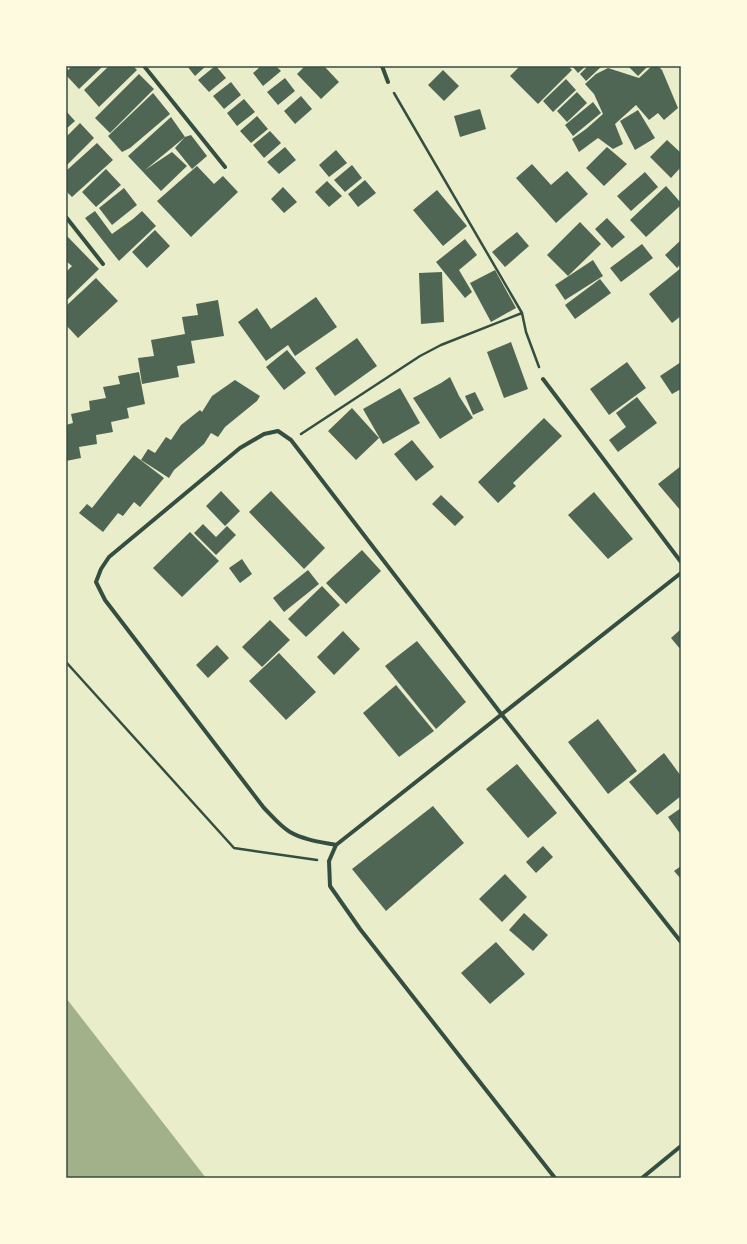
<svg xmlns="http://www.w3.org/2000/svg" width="747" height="1244" viewBox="0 0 747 1244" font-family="'Alegreya Sans',sans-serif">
	<rect width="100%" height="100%" fill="#e9edc9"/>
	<path fill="#a3b18a" d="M 66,998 L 206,1178 L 66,1178 Z"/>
	<path fill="#4f6655" d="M 72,66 L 103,66 L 79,89 L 66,75 L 66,72 Z
		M 109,66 L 133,66 L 137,70 L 99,107 L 84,90 Z
		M 187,66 L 206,66 L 195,76 Z
		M 215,66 L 216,66 L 226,78 L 209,92 L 198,80 Z
		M 261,66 L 276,66 L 281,71 L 263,86 L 253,73 Z
		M 305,66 L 324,66 L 339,82 L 321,99 L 297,74 Z
		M 520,66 L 568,66 L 572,70 L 538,104 L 510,76 Z
		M 572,66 L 586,66 L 578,73 Z
		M 588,66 L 602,66 L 586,81 L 580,74 Z
		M 628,66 L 648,66 L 638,76 Z
		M 652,66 L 658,66 L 662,70 L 678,108 L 664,120 L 658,113 L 649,120 L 636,105 L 615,124 L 623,144 L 613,149 L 598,138 L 579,152 L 572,139 L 586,129 L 603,114 L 594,94 L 585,84 L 596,74 L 608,68 L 639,78 Z
		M 443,70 L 459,86 L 444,101 L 428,85 Z
		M 139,74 L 154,89 L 110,133 L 95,118 Z
		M 285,78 L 295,91 L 278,105 L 267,92 Z
		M 566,79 L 576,90 L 553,112 L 543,101 Z
		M 231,82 L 241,95 L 224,109 L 213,96 Z
		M 577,92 L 587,103 L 567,122 L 557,111 Z
		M 153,93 L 170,114 L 130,148 L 122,152 L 108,136 Z
		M 301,96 L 312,109 L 295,124 L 284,111 Z
		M 244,99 L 255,112 L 237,126 L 227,113 Z
		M 593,102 L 601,113 L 573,136 L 565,125 Z
		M 480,109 L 486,129 L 460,137 L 454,116 Z
		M 638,110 L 655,138 L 635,150 L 620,121 Z
		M 66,111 L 75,121 L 66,129 Z
		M 257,116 L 268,129 L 251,143 L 240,131 Z
		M 171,117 L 185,137 L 145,170 L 172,152 L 187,166 L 161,191 L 128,156 Z
		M 80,123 L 94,138 L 66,166 L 66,137 Z
		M 270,131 L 281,143 L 264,158 L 253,145 Z
		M 191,135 L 207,156 L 192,169 L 175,148 L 185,137 Z
		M 667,140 L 681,153 L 681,167 L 671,178 L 650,157 Z
		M 97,143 L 113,160 L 72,197 L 66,191 L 66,171 Z
		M 285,147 L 296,160 L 279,174 L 267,162 Z
		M 607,147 L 627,164 L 604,186 L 586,168 Z
		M 336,150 L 347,163 L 329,177 L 319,165 Z
		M 532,164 L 551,185 L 567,171 L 588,194 L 556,223 L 516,178 Z
		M 352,165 L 362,178 L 345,192 L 334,180 Z
		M 197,166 L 214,184 L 223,176 L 238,192 L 191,237 L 157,201 Z
		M 106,169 L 121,185 L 96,207 L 82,192 Z
		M 645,172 L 658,187 L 631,211 L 617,196 Z
		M 365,180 L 376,193 L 358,207 L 348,194 Z
		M 327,181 L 342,196 L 329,207 L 315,192 Z
		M 666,186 L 681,203 L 681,205 L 646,237 L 630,220 Z
		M 283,187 L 297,202 L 284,213 L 271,199 Z
		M 124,188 L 137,205 L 112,225 L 99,208 Z
		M 437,190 L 467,226 L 443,246 L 413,210 Z
		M 95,211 L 112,234 L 133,219 L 142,211 L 156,226 L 119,261 L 85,218 Z
		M 607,218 L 625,237 L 612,248 L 595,229 Z
		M 580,222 L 601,244 L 568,276 L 547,255 Z
		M 155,230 L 170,246 L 147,268 L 132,252 Z
		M 517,232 L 529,246 L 505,267 L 492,252 Z
		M 66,235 L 99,269 L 66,301 L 66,272 L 72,266 L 66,261 Z
		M 465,239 L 477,255 L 459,270 L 472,292 L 465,298 L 436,262 Z
		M 681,240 L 681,264 L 677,268 L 665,255 Z
		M 642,244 L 653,258 L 621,282 L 610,268 Z
		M 593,260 L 603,276 L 565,300 L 555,285 Z
		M 681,268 L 681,316 L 672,323 L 649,294 Z
		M 495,270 L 516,308 L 491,322 L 470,283 Z
		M 442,272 L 444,322 L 421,324 L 419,273 Z
		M 96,278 L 118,301 L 78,338 L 66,325 L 66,306 Z
		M 600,279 L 611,293 L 575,319 L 565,305 Z
		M 316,297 L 337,327 L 295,356 L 288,345 L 266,361 L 238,322 L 257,308 L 271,329 Z
		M 218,300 L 224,336 L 191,341 L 195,363 L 177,366 L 179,377 L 142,384 L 138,358 L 154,356 L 151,340 L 185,334 L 182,317 L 198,315 L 196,304 Z
		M 357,338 L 377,366 L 335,396 L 315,368 Z
		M 511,342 L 528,389 L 504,398 L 487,352 Z
		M 287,350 L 306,373 L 284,390 L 266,367 Z
		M 627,362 L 646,388 L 609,415 L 590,389 Z
		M 681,362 L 681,389 L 672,394 L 660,376 Z
		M 139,372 L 145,404 L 127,408 L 129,418 L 111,422 L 113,432 L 96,435 L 97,444 L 79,447 L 81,458 L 66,461 L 66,425 L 73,423 L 71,414 L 90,410 L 89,401 L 106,398 L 103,387 L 120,384 L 118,376 Z
		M 450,377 L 459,396 L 473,418 L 440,439 L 413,398 L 441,383 Z
		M 235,380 L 260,396 L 257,401 L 225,427 L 218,437 L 211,433 L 204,444 L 174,470 L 169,478 L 141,460 L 148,449 L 155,453 L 166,437 L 171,440 L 181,425 L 200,410 L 202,412 L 212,396 Z
		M 400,388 L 420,423 L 383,444 L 363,409 Z
		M 475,392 L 484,410 L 473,415 L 465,396 Z
		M 637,397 L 657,423 L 618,452 L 609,440 L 626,427 L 616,413 Z
		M 352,408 L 379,438 L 356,460 L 328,431 Z
		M 544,418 L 562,436 L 513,483 L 516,486 L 498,503 L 478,482 Z
		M 412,440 L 434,467 L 416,481 L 394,454 Z
		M 134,455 L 164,478 L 140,507 L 134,502 L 123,516 L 118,513 L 103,532 L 79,513 L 87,504 L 92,508 Z
		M 681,466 L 681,511 L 658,484 Z
		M 221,491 L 240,511 L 225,526 L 206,506 Z
		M 271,491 L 325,548 L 304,569 L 249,512 Z
		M 594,492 L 633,539 L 608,559 L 568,515 Z
		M 441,495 L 464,517 L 455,526 L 432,504 Z
		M 203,524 L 216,537 L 227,526 L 236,535 L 216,555 L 194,533 Z
		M 190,532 L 219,561 L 182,597 L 153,568 Z
		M 362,550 L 381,571 L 346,604 L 326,583 Z
		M 242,559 L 252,574 L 240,583 L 229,568 Z
		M 308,570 L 319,584 L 284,612 L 273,598 Z
		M 322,586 L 340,605 L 306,637 L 288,619 Z
		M 270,620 L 290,640 L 262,667 L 242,647 Z
		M 681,629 L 681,650 L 671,638 Z
		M 343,631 L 360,649 L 334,675 L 317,657 Z
		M 417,641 L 466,702 L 436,729 L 385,666 Z
		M 217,645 L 229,658 L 208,678 L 196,665 Z
		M 279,653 L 316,692 L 286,720 L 249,681 Z
		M 396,685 L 434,731 L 399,757 L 363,713 Z
		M 598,719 L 637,771 L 608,794 L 568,742 Z
		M 664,753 L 681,776 L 681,796 L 657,815 L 629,782 Z
		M 517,764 L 557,813 L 528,838 L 486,789 Z
		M 433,806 L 464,843 L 386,911 L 352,869 Z
		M 681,808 L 681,835 L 668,817 Z
		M 543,846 L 553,857 L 536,873 L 526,862 Z
		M 681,866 L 681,879 L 674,871 Z
		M 505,874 L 527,897 L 502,922 L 479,899 Z
		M 524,913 L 548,935 L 533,951 L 509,930 Z
		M 496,942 L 525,974 L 490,1004 L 461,973 Z"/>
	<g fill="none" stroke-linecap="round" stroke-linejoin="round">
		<path stroke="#344e41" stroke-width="2.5" d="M 394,93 L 522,313 L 526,332 L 539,367
			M 301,434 L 420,356 L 441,345 L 522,313
			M 66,662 L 234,848 L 317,860"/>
		<path stroke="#344e41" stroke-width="4" d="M 144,66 L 225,167
			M 382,66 L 388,82
			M 66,217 L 103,264
			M 543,379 L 681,562
			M 336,845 C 321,842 304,840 290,832 C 280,826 272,816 264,808 L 105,600 L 96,582 L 101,569 L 109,557 L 240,448 L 264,434 L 278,431 L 291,440 L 301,453 L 502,715 L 681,942
			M 555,1178 L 360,929 L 330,886 L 329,861 L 336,845 L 681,573
			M 642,1178 L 681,1146"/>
	</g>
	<rect width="747" height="1244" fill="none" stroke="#fefae0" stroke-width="134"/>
	<rect x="67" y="67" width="613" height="1110" fill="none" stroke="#344e41" stroke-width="1.5"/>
</svg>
